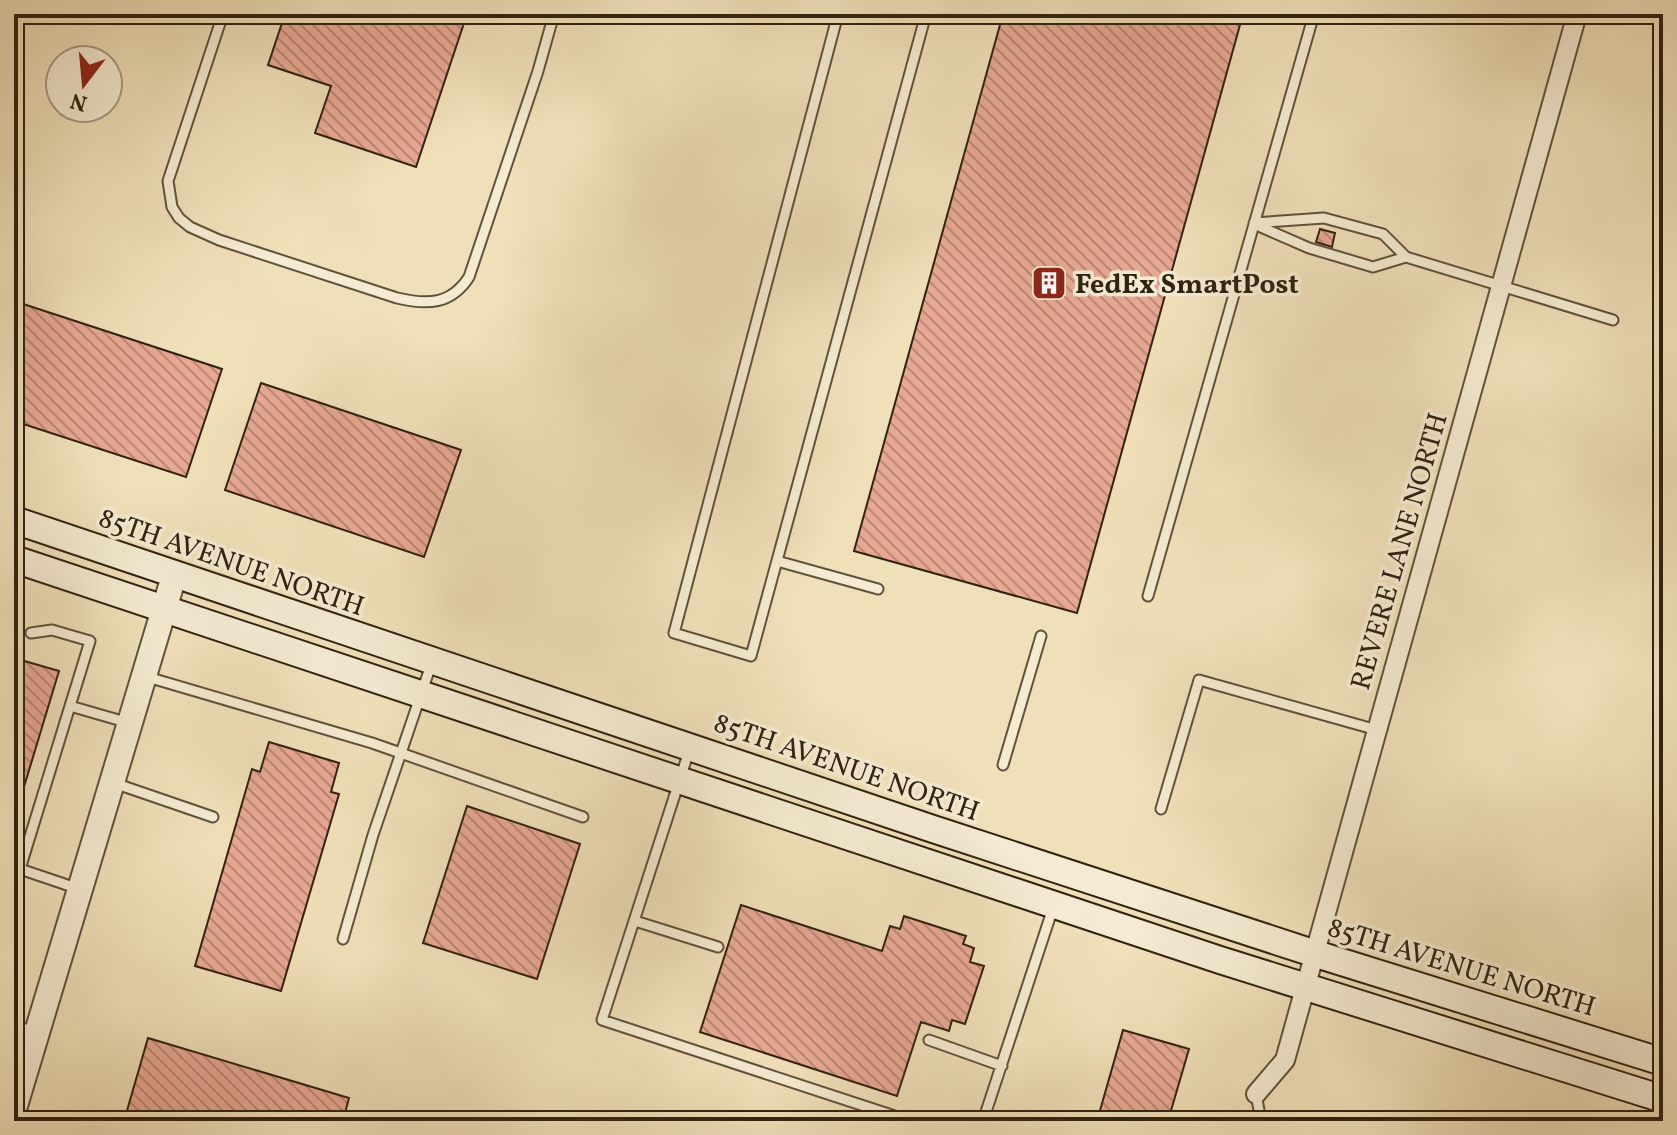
<svg xmlns="http://www.w3.org/2000/svg" width="1677" height="1135" viewBox="0 0 1677 1135" font-family="Vollkorn,serif">
	<defs>
		<pattern id="water-ripples" width="26" height="14" patternUnits="userSpaceOnUse" patternTransform="scale(2)"><rect width="26" height="14" fill="#9dbbb8"/><path d="M2 4q2-2 4 0t4 0M15 11q2-2 4 0t4 0" fill="none" stroke="#88a09d"/></pattern>
		<pattern id="building-back-hatch" width="6" height="6" patternUnits="userSpaceOnUse" patternTransform="scale(2)"><rect width="6" height="6" fill="#e7a893"/><path d="M-1 5l2 2M0 0l6 6M5-1l2 2" fill="none" stroke="#bc8877"/></pattern>
	</defs>
	<rect width="100%" height="100%" fill="#f0e0b9"/>
	<filter id="stains"><feTurbulence type="fractalNoise" baseFrequency=".0025" numOctaves="4"/><feColorMatrix values="0 0 0 0 .2 0 0 0 0 .09 0 0 0 0 .02 0 0 0 .5 -.17"/></filter>
	<radialGradient id="worn" r=".72"><stop offset=".6" stop-color="#630" stop-opacity="0"/><stop offset="1" stop-color="#630" stop-opacity=".3"/></radialGradient>
	<path fill="url(#water-ripples)" stroke="#727e75" stroke-width="2" d="M 627,1114 L 646,1116 L 655,1121 L 596,1121 L 608,1116 Z"/>
	<path fill="url(#building-back-hatch)" stroke="#312211" stroke-width="2" d="M 285,14 L 467,14 L 416,167 L 315,133 L 331,86 L 268,65 Z
		M 1003,14 L 1243,14 L 1077,613 L 854,551 Z
		M 1320,229 L 1335,233 L 1332,247 L 1316,242 Z
		M 14,301 L 222,369 L 186,477 L 14,421 Z
		M 261,383 L 461,450 L 424,557 L 225,490 Z
		M 14,658 L 59,671 L 17,810 L 14,810 Z
		M 269,742 L 339,763 L 331,792 L 339,794 L 281,991 L 195,966 L 252,769 L 260,772 Z
		M 467,806 L 580,844 L 537,979 L 423,943 Z
		M 741,905 L 882,951 L 890,926 L 900,929 L 904,916 L 966,936 L 963,944 L 974,948 L 970,962 L 984,966 L 965,1024 L 952,1020 L 949,1031 L 921,1022 L 897,1096 L 700,1032 Z
		M 1123,1030 L 1189,1049 L 1168,1121 L 1097,1121 Z
		M 148,1038 L 349,1098 L 343,1121 L 124,1121 Z"/>
	<g fill="none" stroke-linecap="round" stroke-linejoin="round">
		<g stroke="#61523b" stroke-width="13">
			<path id="service" d="M 223,14 L 168,181 L 172,207 L 179,218 L 190,227 L 219,240 L 397,298 C 427,305 451,305 469,277 L 538,71 L 554,14
				M 838,14 L 674,633 L 751,656 L 926,14
				M 1254,223 L 1324,218 L 1383,234 L 1406,257 L 1613,320
				M 1254,224 L 1309,248 L 1373,267 L 1406,257
				M 777,561 L 878,589
				M 1148,596 L 1314,14
				M 31,633 L 52,630 L 90,641 L 70,706 L 129,723
				M 144,676 L 372,743 L 583,817
				M 689,751 L 602,1020 L 910,1121
				M 1003,765 L 1041,636
				M 114,783 L 213,817
				M 1161,809 L 1199,680 L 1377,730
				M 14,867 L 79,889
				M 20,869 L 70,706
				M 635,921 L 718,947
				M 343,939 L 373,835 L 432,662
				M 929,1040 L 1002,1066
				M 1256,1094 L 1261,1121
				M 983,1121 L 1053,908"/>
		</g>
		<g stroke="#61523b" stroke-width="22">
			<path id="minor" d="M 14,1030 L 35,1037
				M 1256,1094 L 1285,1060 L 1577,14"/>
		</g>
		<g stroke="#61523b" stroke-width="28">
			<path id="tertiary" d="M 14,1109 L 174,576"/>
		</g>
		<g stroke="#312211" stroke-width="30">
			<path id="secondary" d="M 14,520 L 933,829 L 1316,954 L 1663,1062
				M 14,559 L 1220,960 L 1663,1099"/>
		</g>
		<use href="#service" stroke="#f5ebd2" stroke-width="9"/>
		<use href="#minor" stroke="#f5ebd2" stroke-width="18"/>
		<use href="#tertiary" stroke="#f5ebd2" stroke-width="24"/>
		<use href="#secondary" stroke="#f5ebd2" stroke-width="26"/>
	</g>
	<defs>
		<g id="building-square" transform="scale(1.8)"><rect x="-9" y="-9" width="18" height="18" rx="4" fill="#8f2418" stroke="#f5ebd2"/><path d="M-4-6H4V6H1V3H-1V6H-4ZM-2.5-4.3h1.7v1.8h-1.7ZM.8-4.3h1.7v1.8H.8ZM-2.5-1h1.7V.8h-1.7ZM.8-1h1.7V.8H.8Z" fill="#fff"/></g>
	</defs>
	<g fill-rule="evenodd">
		<use href="#building-square" x="1049" y="283"/>
	</g>
	<g text-anchor="middle" stroke-width="7" stroke-linejoin="round" paint-order="stroke">
		<g font-size="28" font-weight="bold" fill="#312211" stroke="#f5ebd2" text-anchor="start">
			<text x="1075" y="293">FedEx SmartPost</text>
		</g>
		<g font-size="28" fill="#312211" stroke="#f5ebd2">
			<text transform="translate(1398 551) rotate(-74)" y="10">REVERE LANE NORTH</text>
			<text transform="translate(232 561) rotate(19)" y="10">85TH AVENUE NORTH</text>
			<text transform="translate(847 766) rotate(19)" y="10">85TH AVENUE NORTH</text>
			<text transform="translate(1462 966) rotate(17)" y="10">85TH AVENUE NORTH</text>
		</g>
	</g>
	<rect width="1677" height="1135" fill="none" stroke="#f0e0b9" stroke-width="48"/>
	<rect x="16" y="16" width="1645" height="1103" fill="none" stroke="#312211" stroke-width="4"/>
	<rect x="24" y="24" width="1629" height="1087" fill="none" stroke="#312211" stroke-width="2"/>
	<g transform="translate(84 84) rotate(196)"><circle r="38" fill="#f5ebd2" stroke="#a79b85" stroke-width="2"/>
	<path d="M0-6L14 30L0 20L-14 30Z" fill="#8f2418"/>
	<text y="-12" font-size="22" font-weight="bold" text-anchor="middle" fill="#312211">N</text>
	</g>
	<rect width="100%" height="100%" filter="url(#stains)"/>
	<rect width="100%" height="100%" fill="url(#worn)"/>
</svg>
